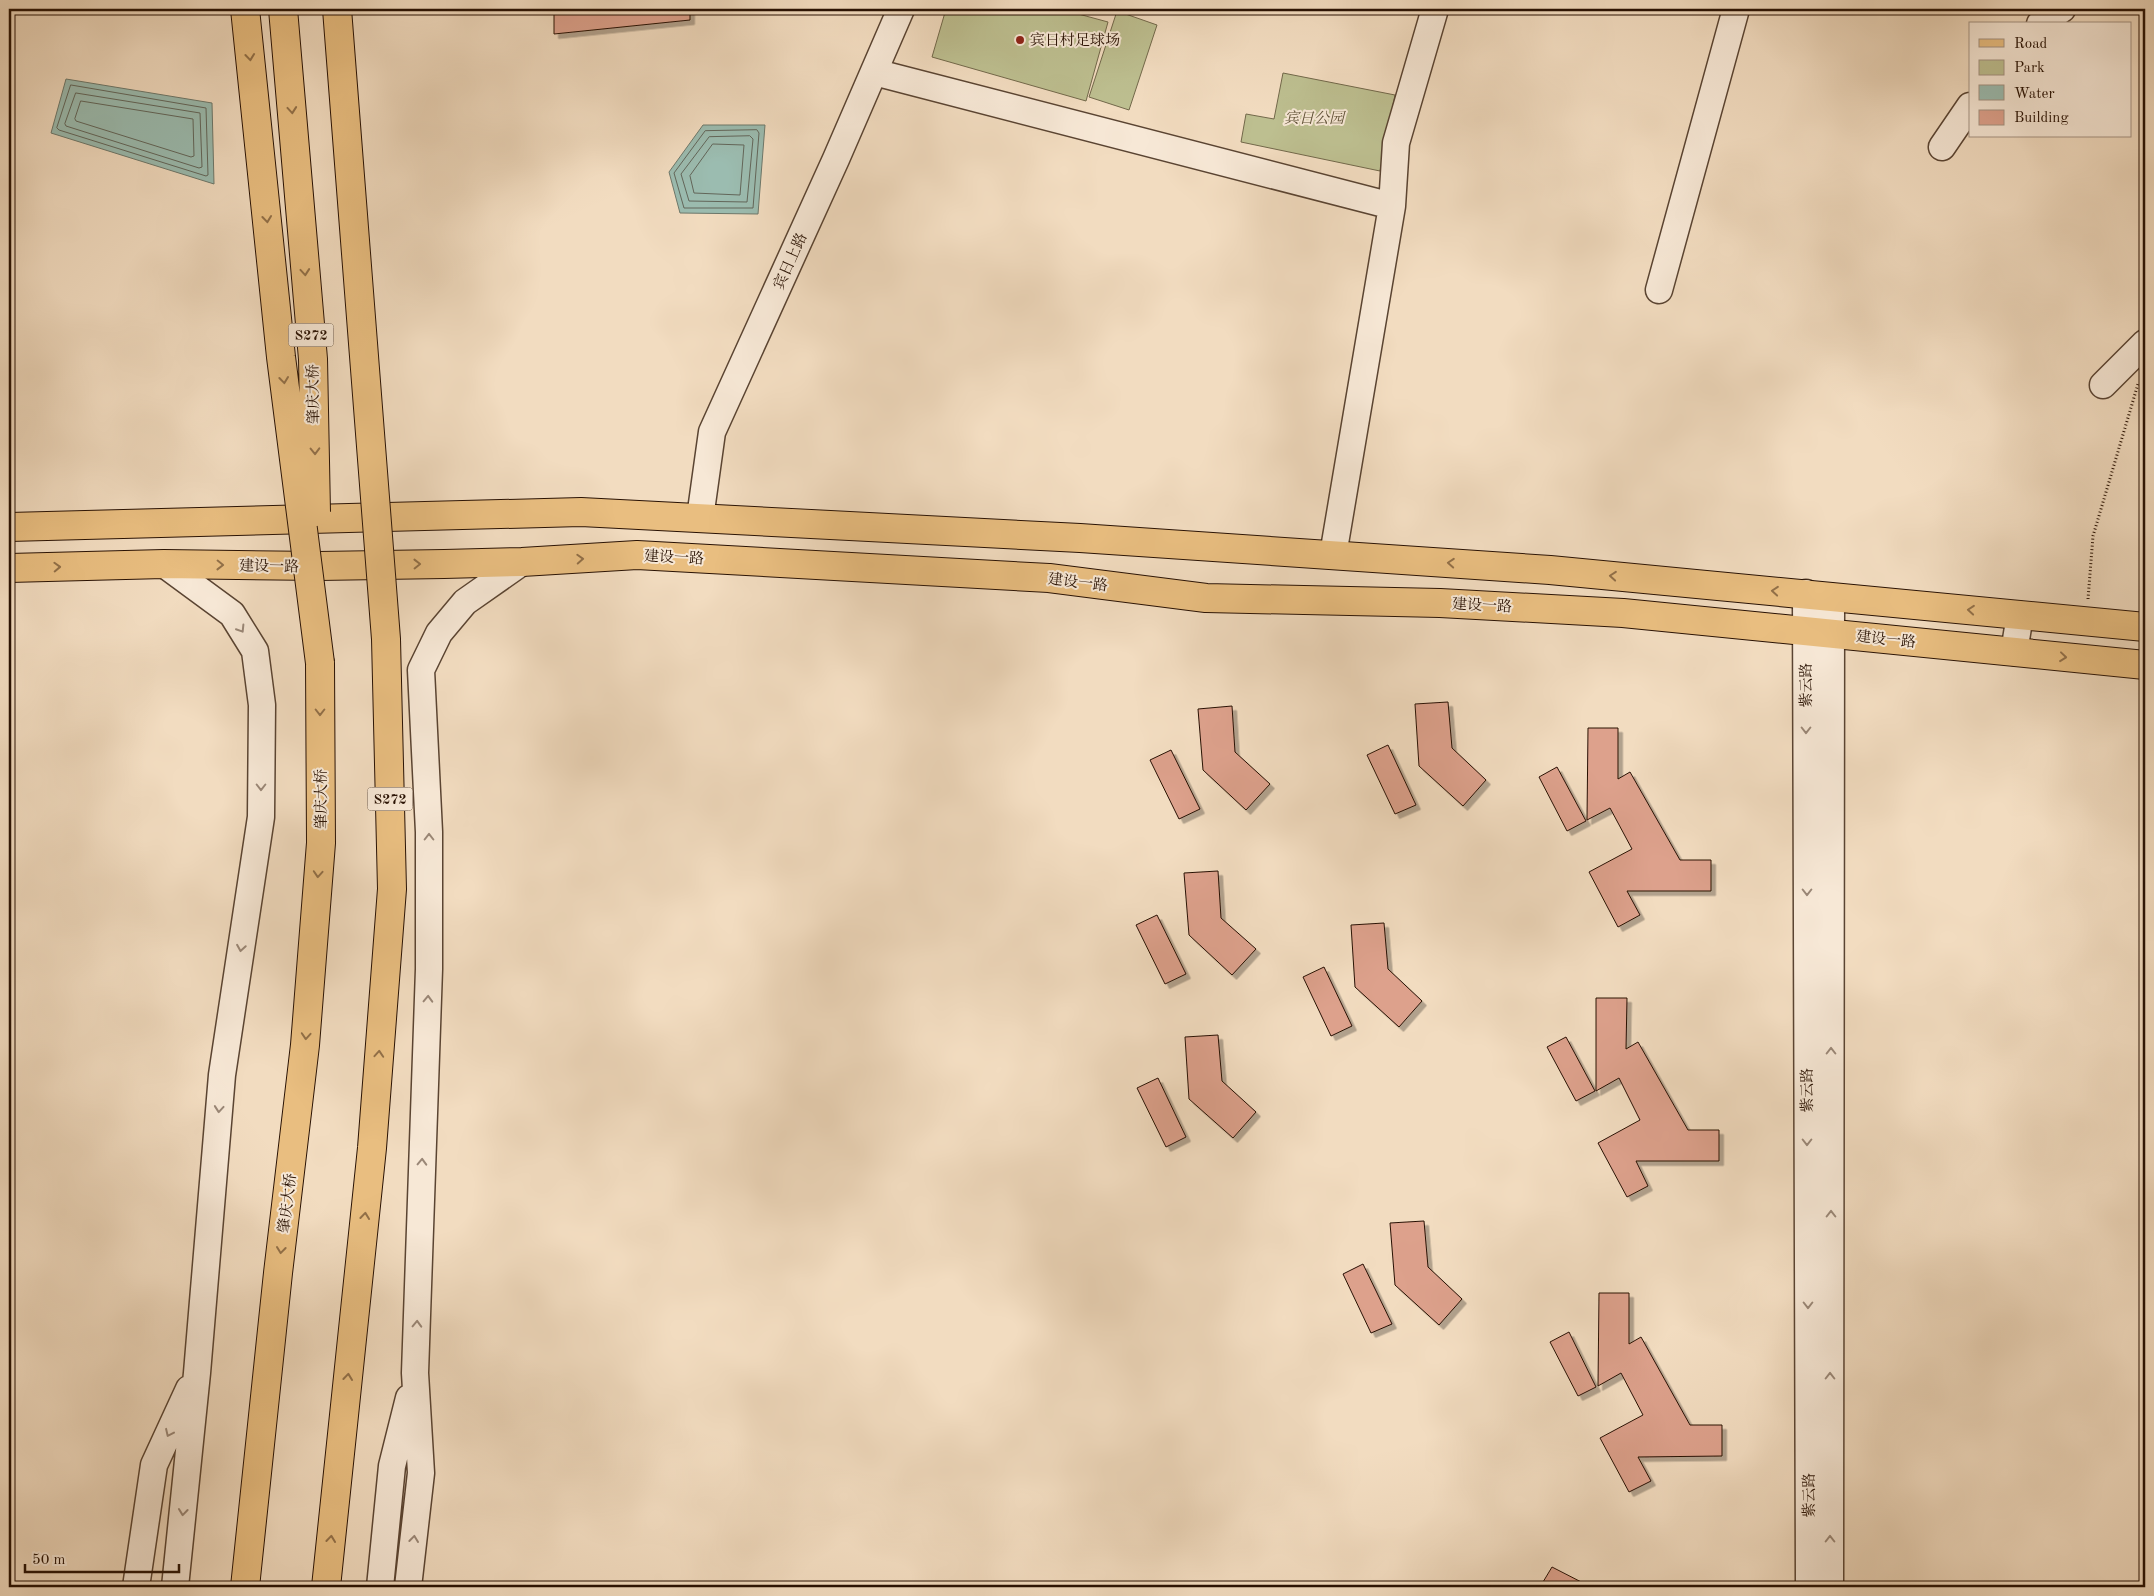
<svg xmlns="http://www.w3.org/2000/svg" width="2154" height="1596" viewBox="0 0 2154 1596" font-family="'Old Standard TT','Noto Serif SC',serif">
	<defs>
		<filter id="shadow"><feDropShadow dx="4.5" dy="4.5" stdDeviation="0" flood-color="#0004"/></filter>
	</defs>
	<rect width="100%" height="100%" fill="#f2dcc0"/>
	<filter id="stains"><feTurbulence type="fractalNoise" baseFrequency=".004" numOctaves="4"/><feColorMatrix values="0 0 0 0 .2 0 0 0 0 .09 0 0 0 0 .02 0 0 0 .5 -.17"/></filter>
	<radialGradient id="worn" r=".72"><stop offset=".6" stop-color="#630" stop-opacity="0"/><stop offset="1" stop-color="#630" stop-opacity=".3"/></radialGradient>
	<path fill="#bdbf90" stroke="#72684a" d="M 946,9 L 1060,9 L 1108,22 L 1086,101 L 932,57 Z
		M 1117,11 L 1157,25 L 1129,110 L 1089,97 Z
		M 1283,73 L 1395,95 L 1380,171 L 1241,142 L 1246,114 L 1274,119 Z"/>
	<path fill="#9bbcb0" stroke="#6d786b" d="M 66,79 L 212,103 L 214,184 L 51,133 Z
		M 703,125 L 765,125 L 758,214 L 680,213 L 669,172 Z"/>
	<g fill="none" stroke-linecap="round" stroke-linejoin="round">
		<path stroke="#62665a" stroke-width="1" d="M 71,85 L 206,108 L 208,175 L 206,176 L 59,130 L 57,128 Z
			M 76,93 L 200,113 L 202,167 L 199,168 L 66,126 L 65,124 Z
			M 81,101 L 193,119 L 194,156 L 191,157 L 76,121 L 75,119 Z
			M 757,130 L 759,133 L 753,208 L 684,208 L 674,173 L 705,131 Z
			M 750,136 L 753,139 L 747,202 L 689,201 L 681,174 L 709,137 Z
			M 713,144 L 744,145 L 740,195 L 694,193 L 690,176 Z"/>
	</g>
	<path fill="#dda18c" stroke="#281103" filter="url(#shadow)" d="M 554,9 L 690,9 L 690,20 L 554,34 Z
		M 1448,702 L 1452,748 L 1486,780 L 1463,806 L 1419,766 L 1415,704 Z
		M 1232,706 L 1235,752 L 1270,784 L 1246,810 L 1203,770 L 1198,709 Z
		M 1588,728 L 1618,728 L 1618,779 L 1630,772 L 1680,860 L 1711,860 L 1711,891 L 1627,891 L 1640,915 L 1618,927 L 1589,872 L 1632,849 L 1610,808 L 1587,820 Z
		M 1388,745 L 1416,805 L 1395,814 L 1367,755 Z
		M 1171,750 L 1200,809 L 1179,819 L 1150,760 Z
		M 1557,767 L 1586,821 L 1567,831 L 1539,777 Z
		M 1218,871 L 1221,918 L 1256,949 L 1232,975 L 1189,935 L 1184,873 Z
		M 1157,915 L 1186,974 L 1165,984 L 1136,925 Z
		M 1384,923 L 1388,969 L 1422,1001 L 1399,1027 L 1355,987 L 1351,925 Z
		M 1324,967 L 1352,1026 L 1331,1036 L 1303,977 Z
		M 1596,998 L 1627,998 L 1626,1049 L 1638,1042 L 1688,1130 L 1719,1130 L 1719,1161 L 1636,1161 L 1648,1186 L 1627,1197 L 1598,1143 L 1640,1120 L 1619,1078 L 1596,1091 Z
		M 1218,1035 L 1222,1081 L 1256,1112 L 1233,1138 L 1189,1099 L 1185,1037 Z
		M 1566,1037 L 1595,1091 L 1576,1101 L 1547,1047 Z
		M 1158,1078 L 1186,1137 L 1166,1147 L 1137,1088 Z
		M 1424,1221 L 1428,1267 L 1462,1299 L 1439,1325 L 1395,1285 L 1390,1223 Z
		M 1363,1264 L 1392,1324 L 1371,1333 L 1343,1274 Z
		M 1599,1293 L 1629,1293 L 1629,1344 L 1641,1337 L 1690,1425 L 1722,1425 L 1722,1456 L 1638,1457 L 1651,1481 L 1629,1492 L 1600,1438 L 1643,1415 L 1621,1373 L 1598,1386 Z
		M 1569,1332 L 1596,1387 L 1578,1396 L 1550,1342 Z
		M 1552,1567 L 1591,1587 L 1540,1587 Z"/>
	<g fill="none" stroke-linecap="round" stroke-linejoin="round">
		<g stroke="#5a4432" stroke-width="29">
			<path id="minor" d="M 2040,24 L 2062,9
				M 874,72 L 1392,206
				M 1942,147 L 1970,106
				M 1659,290 L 1736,9
				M 2103,385 L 2145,343
				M 700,518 L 712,432 L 836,159 L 901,9
				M 1333,555 L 1392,206 L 1396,143 L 1435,9
				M 164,564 L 232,614 L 255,651 L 262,705 L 261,817 L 222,1075 L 197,1373 L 175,1587
				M 1806,593 L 1809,1587
				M 2014,652 L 2020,615
				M 136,1587 L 154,1465 L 189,1389
				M 380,1587 L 392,1466 L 409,1398
				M 408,1587 L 421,1473 L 415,1373 L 429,969 L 429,832 L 421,670 L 439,633 L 465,602 L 522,562
				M 1830,1587 L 1831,597"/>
		</g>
		<g stroke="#281103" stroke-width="30">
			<path id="major" d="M 9,527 L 581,512 L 1080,538 L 1550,570 L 2145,627
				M 9,568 L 164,564 L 319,566 L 444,564 L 522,562 L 637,555 L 1049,578 L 1206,598 L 1440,603 L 1623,613 L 2145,665
				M 245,1587 L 278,1273 L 305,1045 L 321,843 L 320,663"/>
		</g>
		<path stroke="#281103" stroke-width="3" stroke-dasharray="1 2.5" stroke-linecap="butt" d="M 2088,599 L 2093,536 L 2138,384"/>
		<use href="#minor" stroke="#f7e8d6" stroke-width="26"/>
		<use href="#major" stroke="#e9be80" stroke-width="28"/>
		<g stroke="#281103" stroke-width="30" stroke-linecap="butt">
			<path id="major-bridge" d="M 245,9 L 281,357 L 320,663
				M 283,9 L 313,359 L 316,512
				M 326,1587 L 372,1148 L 392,889 L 386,639 L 337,9"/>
		</g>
		<use href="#major-bridge" stroke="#e9be80" stroke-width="28"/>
	</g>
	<defs><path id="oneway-chevron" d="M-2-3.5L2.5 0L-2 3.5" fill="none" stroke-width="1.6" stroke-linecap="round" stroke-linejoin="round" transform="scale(1.25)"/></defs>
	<g stroke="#927048">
		<use href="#oneway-chevron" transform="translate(250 57) rotate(84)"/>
		<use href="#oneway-chevron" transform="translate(292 110) rotate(85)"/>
		<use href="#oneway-chevron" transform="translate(267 219) rotate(84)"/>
		<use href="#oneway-chevron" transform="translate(305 272) rotate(85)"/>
		<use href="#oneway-chevron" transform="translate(284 380) rotate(83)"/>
		<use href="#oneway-chevron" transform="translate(315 451) rotate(89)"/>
		<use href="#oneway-chevron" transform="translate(580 559) rotate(-3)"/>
		<use href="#oneway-chevron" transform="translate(1451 563) rotate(-176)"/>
		<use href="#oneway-chevron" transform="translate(417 564) rotate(-1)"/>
		<use href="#oneway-chevron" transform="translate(220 565) rotate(1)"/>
		<use href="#oneway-chevron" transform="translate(57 567) rotate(-2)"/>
		<use href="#oneway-chevron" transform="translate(1613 576) rotate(-175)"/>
		<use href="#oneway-chevron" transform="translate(1775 591) rotate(-175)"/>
		<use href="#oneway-chevron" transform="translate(1971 610) rotate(-175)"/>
		<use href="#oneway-chevron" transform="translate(2063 657) rotate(6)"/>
		<use href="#oneway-chevron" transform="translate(320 712) rotate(90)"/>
		<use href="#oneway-chevron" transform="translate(318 874) rotate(94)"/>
		<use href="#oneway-chevron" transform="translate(306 1036) rotate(94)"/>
		<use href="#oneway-chevron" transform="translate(379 1054) rotate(-86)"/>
		<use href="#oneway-chevron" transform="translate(365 1216) rotate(-84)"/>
		<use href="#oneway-chevron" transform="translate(281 1250) rotate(97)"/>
		<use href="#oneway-chevron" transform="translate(348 1377) rotate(-84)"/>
		<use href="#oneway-chevron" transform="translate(331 1539) rotate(-84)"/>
	</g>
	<g stroke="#9a8777">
		<use href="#oneway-chevron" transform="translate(241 629) rotate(58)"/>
		<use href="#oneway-chevron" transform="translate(1806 730) rotate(90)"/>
		<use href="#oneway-chevron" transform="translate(261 787) rotate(90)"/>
		<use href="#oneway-chevron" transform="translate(429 837) rotate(-90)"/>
		<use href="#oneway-chevron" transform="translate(1807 892) rotate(90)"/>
		<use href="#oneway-chevron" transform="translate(241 948) rotate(99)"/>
		<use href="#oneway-chevron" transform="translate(428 999) rotate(-88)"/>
		<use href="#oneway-chevron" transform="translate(1831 1051) rotate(-90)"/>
		<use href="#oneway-chevron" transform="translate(219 1109) rotate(95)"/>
		<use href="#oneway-chevron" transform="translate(1807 1142) rotate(90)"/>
		<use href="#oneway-chevron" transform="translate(422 1162) rotate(-88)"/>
		<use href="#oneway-chevron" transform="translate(1831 1214) rotate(-90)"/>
		<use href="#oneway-chevron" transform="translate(1808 1305) rotate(90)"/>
		<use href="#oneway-chevron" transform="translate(417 1324) rotate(-88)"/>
		<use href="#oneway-chevron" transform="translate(1830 1376) rotate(-90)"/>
		<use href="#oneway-chevron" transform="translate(169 1433) rotate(115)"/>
		<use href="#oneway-chevron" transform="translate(183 1512) rotate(96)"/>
		<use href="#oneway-chevron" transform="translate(414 1539) rotate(-83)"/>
		<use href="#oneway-chevron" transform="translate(1830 1539) rotate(-90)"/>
	</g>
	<circle fill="#8f2418" stroke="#f7e8d6" stroke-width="2" cx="1020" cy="40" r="5"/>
	<g text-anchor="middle" stroke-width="4" stroke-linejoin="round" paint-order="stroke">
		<g fill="#f7e8d6" stroke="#665242" stroke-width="1">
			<rect x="288.5" y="323.5" width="45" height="23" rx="4"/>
			<rect x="367.5" y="787.5" width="45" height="23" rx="4"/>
		</g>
		<g font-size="14" font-weight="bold" fill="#281103">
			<text x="311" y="340">S272</text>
			<text x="390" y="804">S272</text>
		</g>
		<g font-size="15" fill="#281103" stroke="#f7e8d6" text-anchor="start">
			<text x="1030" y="45">宾日村足球场</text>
		</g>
		<g font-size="15" font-style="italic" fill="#5c4e34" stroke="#f7e8d6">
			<text x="1314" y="123">宾日公园</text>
		</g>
		<g font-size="15" fill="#281103" stroke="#f7e8d6">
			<text transform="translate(790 261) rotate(-66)" y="5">宾日上路</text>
			<text transform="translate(313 394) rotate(-91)" y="5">肇庆大桥</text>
			<text transform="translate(674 557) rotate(3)" y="5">建设一路</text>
			<text transform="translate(269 566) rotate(1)" y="5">建设一路</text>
			<text transform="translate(1078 582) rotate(7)" y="5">建设一路</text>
			<text transform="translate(1482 605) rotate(3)" y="5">建设一路</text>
			<text transform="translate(1886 639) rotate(6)" y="5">建设一路</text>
			<text transform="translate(1806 685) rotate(-90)" y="5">紫云路</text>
			<text transform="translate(321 799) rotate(-90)" y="5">肇庆大桥</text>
			<text transform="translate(1807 1090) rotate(-90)" y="5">紫云路</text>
			<text transform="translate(287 1203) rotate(-83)" y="5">肇庆大桥</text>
			<text transform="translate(1809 1495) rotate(-90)" y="5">紫云路</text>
		</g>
	</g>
	<rect width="2154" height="1596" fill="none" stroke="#f2dcc0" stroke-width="30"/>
	<rect x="10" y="10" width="2134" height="1576" fill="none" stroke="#281103" stroke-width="2.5"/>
	<rect x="15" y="15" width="2124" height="1566" fill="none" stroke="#281103"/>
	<rect x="1969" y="22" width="162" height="115" fill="#f7e8d6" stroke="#a49282"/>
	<rect x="1979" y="39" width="25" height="8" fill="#e9be80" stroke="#a49282"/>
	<text x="2014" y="48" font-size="15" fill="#281103">Road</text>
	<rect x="1979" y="60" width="25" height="15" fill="#bdbf90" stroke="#a49282"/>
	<text x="2014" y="72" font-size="15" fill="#281103">Park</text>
	<rect x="1979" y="85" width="25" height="15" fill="#9bbcb0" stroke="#a49282"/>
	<text x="2014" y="98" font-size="15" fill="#281103">Water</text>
	<rect x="1979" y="110" width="25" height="15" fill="#dda18c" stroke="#a49282"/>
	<text x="2014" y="122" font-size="15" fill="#281103">Building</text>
	<path d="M25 1564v8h154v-8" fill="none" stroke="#281103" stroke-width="2.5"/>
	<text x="32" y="1564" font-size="15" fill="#281103" stroke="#f7e8d6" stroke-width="4" paint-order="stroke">50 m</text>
	<rect width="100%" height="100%" filter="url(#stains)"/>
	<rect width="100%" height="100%" fill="url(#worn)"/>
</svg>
